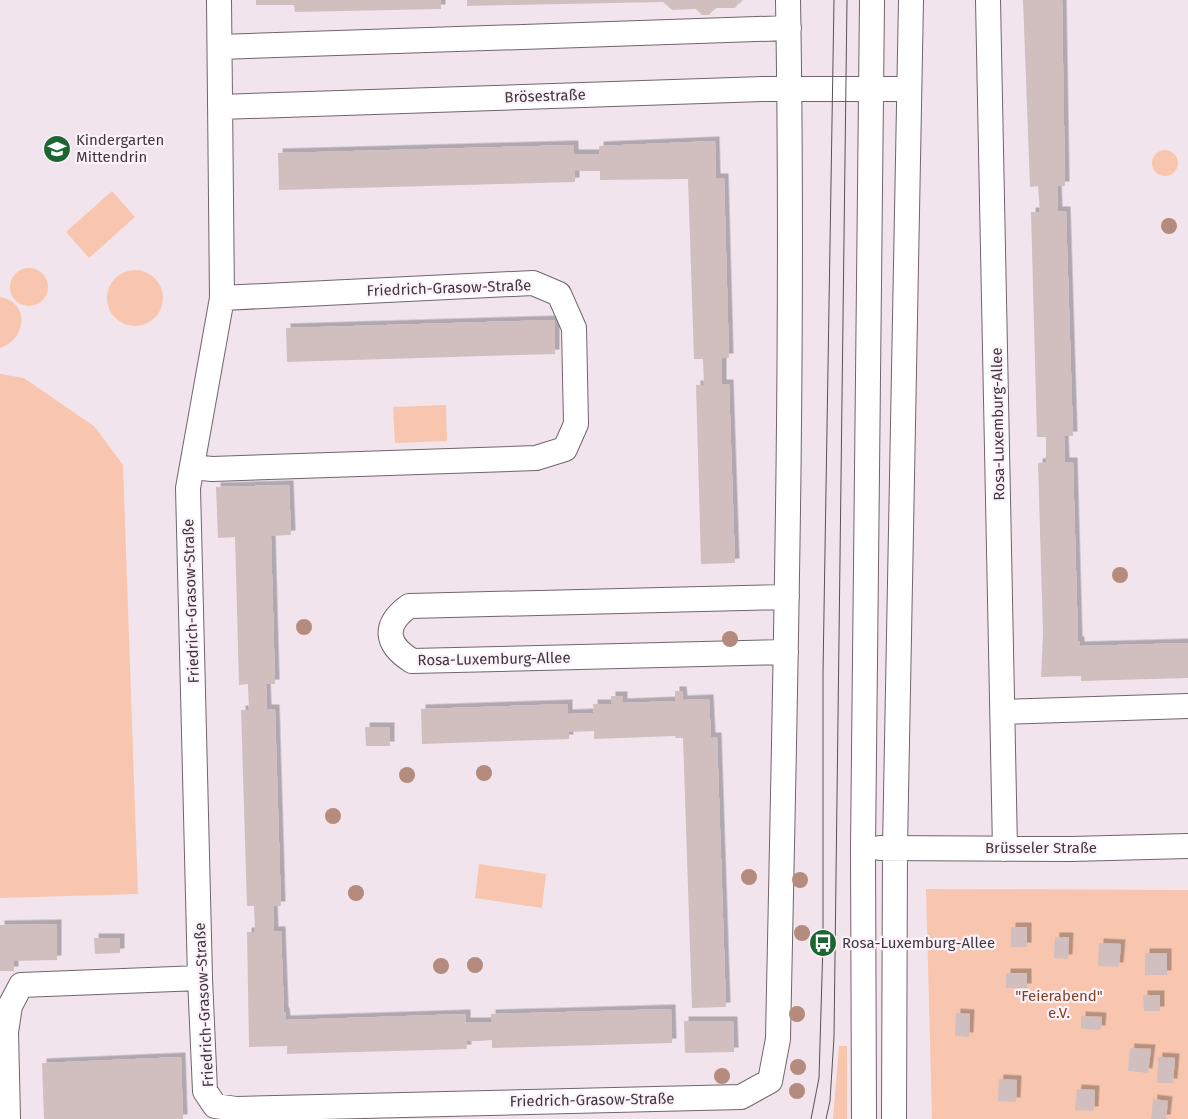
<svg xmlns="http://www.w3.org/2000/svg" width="1188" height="1119" viewBox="0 0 1188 1119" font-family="'Fira Sans',sans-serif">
	<defs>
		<filter id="shadow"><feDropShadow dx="4.5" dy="-4.5" stdDeviation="0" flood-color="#0004"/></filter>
	</defs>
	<rect width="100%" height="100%" fill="#f2e4ed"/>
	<path fill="#f8c6ae" d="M1152 163a13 13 0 1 1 26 0a13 13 0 1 1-26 0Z
		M 112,191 L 135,217 L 89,258 L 66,232 Z
		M10 287a19 19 0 1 1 38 0a19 19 0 1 1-38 0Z
		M107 298a28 28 0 1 1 56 0a28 28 0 1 1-56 0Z
		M 0,297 C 30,302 27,339 0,348 Z
		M 0,374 L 24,378 L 95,427 L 123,465 L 138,894 L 0,898 Z
		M 446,405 L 447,441 L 395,443 L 393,407 Z
		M 479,864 L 546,874 L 542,908 L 475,898 Z
		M 926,889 L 1188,890 L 1188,1119 L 932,1119 Z
		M 839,1046 L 847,1046 L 847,1119 L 833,1119 Z"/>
	<path fill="#d1bfc0" filter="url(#shadow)" d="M 256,0 L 441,0 L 441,9 L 295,12 L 294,5 L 256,5 Z
		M 467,0 L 741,0 L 735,8 L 715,8 L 709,15 L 702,15 L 696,9 L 672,10 L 663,2 L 467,6 Z
		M 1023,0 L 1062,0 L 1065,186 L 1057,186 L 1058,211 L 1066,211 L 1073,436 L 1064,436 L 1065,462 L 1073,462 L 1078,641 L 1080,641 L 1080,646 L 1188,643 L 1188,678 L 1081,681 L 1081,676 L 1041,677 L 1043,634 L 1038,463 L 1046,462 L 1046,437 L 1037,437 L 1031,212 L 1040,212 L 1038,186 L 1030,187 Z
		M 715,141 L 716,178 L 724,178 L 729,358 L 722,358 L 722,384 L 729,384 L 735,563 L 701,564 L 696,385 L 704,385 L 703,359 L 694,359 L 688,179 L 600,180 L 600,171 L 575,171 L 575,182 L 279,190 L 278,153 L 574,145 L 574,154 L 599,154 L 599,146 Z
		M 555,320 L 555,354 L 287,362 L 286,328 Z
		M 289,485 L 291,535 L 271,536 L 275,684 L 266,684 L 267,709 L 275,709 L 281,906 L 273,906 L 274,931 L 281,931 L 284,1012 L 285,1012 L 286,1020 L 466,1014 L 466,1022 L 491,1022 L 491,1014 L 671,1009 L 672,1043 L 492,1048 L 492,1040 L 479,1041 L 466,1041 L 467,1049 L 287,1054 L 287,1046 L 249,1047 L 247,932 L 255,932 L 254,906 L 247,906 L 241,710 L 249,710 L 248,684 L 239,685 L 235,537 L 218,538 L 216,487 Z
		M 675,691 L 682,691 L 683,700 L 709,699 L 711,737 L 717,737 L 726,1007 L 692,1008 L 683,738 L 676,738 L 675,736 L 594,739 L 594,731 L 569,732 L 569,739 L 422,744 L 421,709 L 568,704 L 568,714 L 594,713 L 593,704 L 611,704 L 611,696 L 623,696 L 623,703 L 675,701 Z
		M 365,727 L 390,727 L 390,746 L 366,746 Z
		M 57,924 L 57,960 L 14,961 L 14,971 L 0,971 L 0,925 Z
		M 1011,927 L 1027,927 L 1027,947 L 1011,947 Z
		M 1055,937 L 1069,937 L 1068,959 L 1054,958 Z
		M 94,938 L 120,938 L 120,953 L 95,954 Z
		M 1099,943 L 1121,944 L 1119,967 L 1098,966 Z
		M 1145,953 L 1167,953 L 1167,975 L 1145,975 Z
		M 1006,973 L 1027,973 L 1027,988 L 1006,988 Z
		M 1143,995 L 1160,995 L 1160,1011 L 1144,1011 Z
		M 956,1013 L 970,1014 L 969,1037 L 955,1036 Z
		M 1081,1016 L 1102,1017 L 1101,1030 L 1081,1029 Z
		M 684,1021 L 733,1021 L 734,1052 L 685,1053 Z
		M 1130,1048 L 1151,1049 L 1148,1073 L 1128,1071 Z
		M 181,1057 L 183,1119 L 44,1119 L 42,1063 Z
		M 1158,1057 L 1175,1058 L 1173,1083 L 1157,1083 Z
		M 999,1079 L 1017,1080 L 1016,1102 L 998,1101 Z
		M 1077,1089 L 1095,1090 L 1094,1111 L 1075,1110 Z
		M 1153,1099 L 1168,1101 L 1166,1119 L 1151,1119 Z"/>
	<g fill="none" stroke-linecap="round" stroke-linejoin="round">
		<g stroke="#71656d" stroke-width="26">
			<path id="minor" d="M 219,0 L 222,298 L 188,488 L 200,978 L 205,1091 L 215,1106 L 236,1109 L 741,1097 L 770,1081 L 778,1039 C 785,693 794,346 788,0
				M 988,0 L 1005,849
				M 220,47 L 789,28
				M 220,107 L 763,89 L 909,89
				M 192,467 L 212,469 L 536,458 L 565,449 L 576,424 L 574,328 L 559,294 L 533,283 L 222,298
				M 786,652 L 412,661 C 385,644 383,625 409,606 L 787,597
				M 1003,712 L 1188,706
				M 880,848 L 1071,849 L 1188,846
				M 8,1119 L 6,1032 L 10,1006 L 21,985 L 200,978
				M 864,1119 L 863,848 L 872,0
				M 894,1119 L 895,848 L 911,0"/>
		</g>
		<use href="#minor" stroke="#fff" stroke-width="24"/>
		<path stroke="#585256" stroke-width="1" d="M 811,1119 L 819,1078 L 823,943 L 823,673 L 834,0
			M 826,1119 L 830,1101 L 834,1037 L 847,0"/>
	</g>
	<g fill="#b48b7c">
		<circle cx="1169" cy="226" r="8"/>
		<circle cx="1120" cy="575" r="8"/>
		<circle cx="304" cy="627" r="8"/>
		<circle cx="730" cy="639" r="8"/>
		<circle cx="484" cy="773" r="8"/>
		<circle cx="407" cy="775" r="8"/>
		<circle cx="333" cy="816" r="8"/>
		<circle cx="749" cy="877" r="8"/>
		<circle cx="800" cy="880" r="8"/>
		<circle cx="356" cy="893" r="8"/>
		<circle cx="802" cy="933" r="8"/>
		<circle cx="475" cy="965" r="8"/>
		<circle cx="441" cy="966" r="8"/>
		<circle cx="797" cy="1014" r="8"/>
		<circle cx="798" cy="1067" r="8"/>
		<circle cx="722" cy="1076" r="8"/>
		<circle cx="797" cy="1091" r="8"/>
	</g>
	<defs>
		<g id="school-disc" transform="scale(1.4375)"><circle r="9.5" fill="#1d6634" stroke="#fef2fa"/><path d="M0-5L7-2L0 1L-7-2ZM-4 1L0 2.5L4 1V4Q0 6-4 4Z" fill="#fff"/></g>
		<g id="bus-disc" transform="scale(1.4375)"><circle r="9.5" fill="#1d6634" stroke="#fef2fa"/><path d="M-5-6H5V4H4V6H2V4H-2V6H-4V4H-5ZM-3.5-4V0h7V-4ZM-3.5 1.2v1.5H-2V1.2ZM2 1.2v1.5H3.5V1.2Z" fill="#fff"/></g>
	</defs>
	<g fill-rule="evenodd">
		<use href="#school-disc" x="57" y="149"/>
		<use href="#bus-disc" x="823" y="943"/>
	</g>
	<g text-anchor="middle" stroke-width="4.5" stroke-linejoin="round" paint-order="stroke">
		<g font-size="15" fill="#3d383b" stroke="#fef2fa">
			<text transform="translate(545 96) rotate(-2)" y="5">Brösestraße</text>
			<text transform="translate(449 288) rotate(-2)" y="5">Friedrich-Grasow-Straße</text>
			<text transform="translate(998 424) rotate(-91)" y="5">Rosa-Luxemburg-Allee</text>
			<text transform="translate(191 601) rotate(-92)" y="5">Friedrich-Grasow-Straße</text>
			<text transform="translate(494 659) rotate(-1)" y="5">Rosa-Luxemburg-Allee</text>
			<text x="1041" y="853">Brüsseler Straße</text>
			<text transform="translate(204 1005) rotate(-93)" y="5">Friedrich-Grasow-Straße</text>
			<text transform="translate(592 1100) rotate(-1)" y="5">Friedrich-Grasow-Straße</text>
		</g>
		<g font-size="15" fill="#3d383b" stroke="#fef2fa" text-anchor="start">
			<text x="76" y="145">Kindergarten<tspan x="76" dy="17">Mittendrin</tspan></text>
			<text x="842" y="948">Rosa-Luxemburg-Allee</text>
		</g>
		<g font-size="15" fill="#824220" stroke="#fef2fa">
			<text x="1059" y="1001">"Feierabend"<tspan x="1059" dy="17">e.V.</tspan></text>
		</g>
	</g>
</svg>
